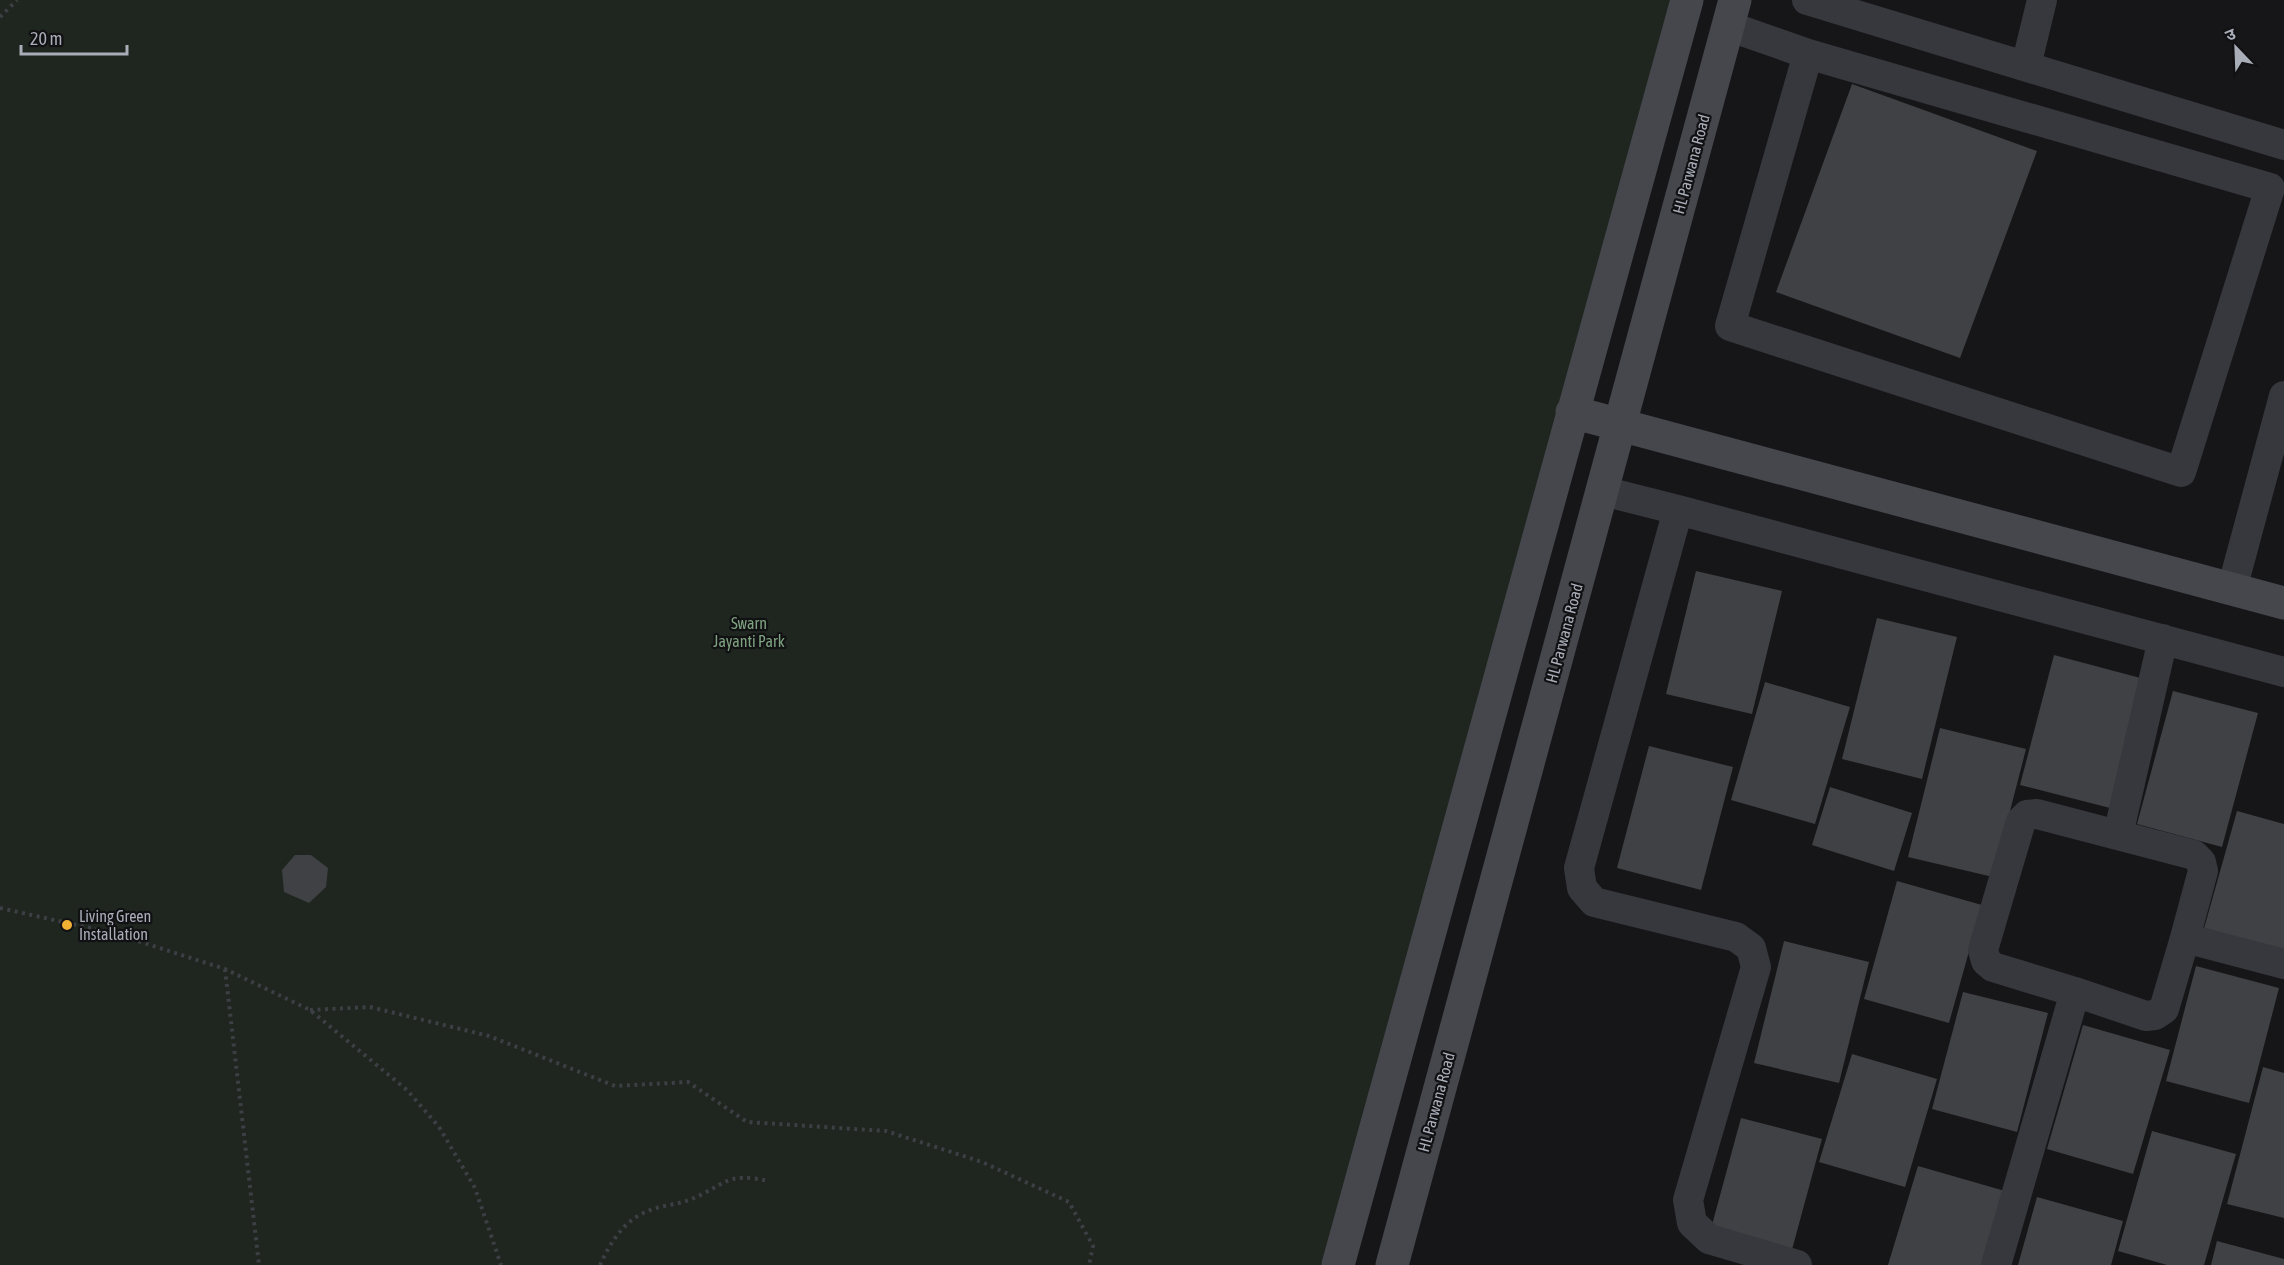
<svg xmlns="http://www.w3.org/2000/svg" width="2284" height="1265" viewBox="0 0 2284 1265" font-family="'Asap Condensed','Noto Sans Devanagari',sans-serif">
	<rect width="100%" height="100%" fill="#161618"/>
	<path fill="#1e261f" d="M 0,0 L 1673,0 L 1323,1265 L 0,1265 Z"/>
	<path fill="#404145" d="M 1852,84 L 2037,151 L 1960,358 L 1776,292 Z
		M 1696,571 L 1782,591 L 1752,714 L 1666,694 Z
		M 1877,618 L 1957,637 L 1922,779 L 1842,759 Z
		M 2054,655 L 2148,680 L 2114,809 L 2020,785 Z
		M 1765,682 L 1850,707 L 1815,824 L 1731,800 Z
		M 2173,691 L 2258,713 L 2222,847 L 2137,824 Z
		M 1940,728 L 2026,749 L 1993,877 L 1908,857 Z
		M 1649,746 L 1733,767 L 1701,890 L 1617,868 Z
		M 1830,787 L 1912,813 L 1894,871 L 1812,845 Z
		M 2237,811 L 2284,824 L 2284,954 L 2203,932 Z
		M 295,855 L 311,855 L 328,868 L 326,887 L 309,903 L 284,892 L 282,870 Z
		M 1897,881 L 1982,905 L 1949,1023 L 1864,999 Z
		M 1784,941 L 1869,962 L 1839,1083 L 1754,1063 Z
		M 2196,966 L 2279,988 L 2249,1103 L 2166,1081 Z
		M 1963,992 L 2048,1013 L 2017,1132 L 1932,1109 Z
		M 2083,1025 L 2170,1050 L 2133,1174 L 2047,1149 Z
		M 1852,1054 L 1937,1079 L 1905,1187 L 1819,1162 Z
		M 2263,1067 L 2284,1073 L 2284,1218 L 2227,1204 Z
		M 1741,1118 L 1822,1139 L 1790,1257 L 1709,1236 Z
		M 2152,1131 L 2236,1154 L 2204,1265 L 2167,1265 L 2118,1251 Z
		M 1918,1166 L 2005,1191 L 1983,1265 L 1888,1265 Z
		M 2037,1197 L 2123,1221 L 2111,1265 L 2018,1265 Z
		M 2217,1241 L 2284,1259 L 2284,1265 L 2211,1265 Z"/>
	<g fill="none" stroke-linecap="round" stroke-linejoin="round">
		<path stroke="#3d3f44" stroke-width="4" stroke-dasharray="3 4.5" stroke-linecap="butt" d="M 0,17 L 17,0
			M 0,908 L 113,933 L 225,969 L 310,1010 L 407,1090 L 439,1127 L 475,1188 L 501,1265
			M 225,969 L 259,1265
			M 310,1010 L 370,1007 L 489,1036 L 615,1086 L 688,1082 L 747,1122 L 886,1131 L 982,1162 L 1069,1202 L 1093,1246 L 1089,1265
			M 600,1265 C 610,1243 624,1220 648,1211 C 661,1205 676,1205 689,1200 C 725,1186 725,1171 768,1181"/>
		<path stroke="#37383d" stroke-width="30" d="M 1807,0 L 2284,145
			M 1728,26 L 1808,54 L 2270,188 L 2181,472 L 1730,326 L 1808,54
			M 2026,66 L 2042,0
			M 1603,491 L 1678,510
			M 2232,589 L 2284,396
			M 2118,835 L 2163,639
			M 2075,992 L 1993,967 L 1986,961 L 1983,950 L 2021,821 L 2027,815 L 2037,814 L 2194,855 L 2201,862 L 2203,871 L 2185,938 L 2284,964
			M 1797,1265 L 1709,1239 L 1692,1223 L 1688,1200 L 1756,967 L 1751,948 L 1736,937 L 1594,902 L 1582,888 L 1579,868 L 1678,510 L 2284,672
			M 1996,1265 L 2075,992 L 2146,1016 L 2155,1015 L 2164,1009 L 2185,938"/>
		<path stroke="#45474d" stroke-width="33" d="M 1572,412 L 2284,603
			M 1338,1265 L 1687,0
			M 1392,1265 L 1735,0"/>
	</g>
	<circle fill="#f2b134" stroke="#111113" stroke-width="2" cx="67" cy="925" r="6"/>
	<g text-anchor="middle" stroke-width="4.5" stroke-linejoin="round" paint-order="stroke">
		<g font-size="16" fill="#a8adb8" stroke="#111113">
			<text transform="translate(1691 164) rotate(-75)" y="6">HL Parwana Road</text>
			<text transform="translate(1564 633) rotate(-75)" y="6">HL Parwana Road</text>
			<text transform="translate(1436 1102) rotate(-75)" y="6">HL Parwana Road</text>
		</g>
		<g font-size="16" fill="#7fa381" stroke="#111113">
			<text x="749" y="629">Swarn<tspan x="749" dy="18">Jayanti Park</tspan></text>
		</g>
		<g font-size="16" fill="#a8adb8" stroke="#111113" text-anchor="start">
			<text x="79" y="922">Living Green<tspan x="79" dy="18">Installation</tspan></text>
		</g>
	</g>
	<g transform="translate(2236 48) rotate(337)" stroke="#111113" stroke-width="4.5" paint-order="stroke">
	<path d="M0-4.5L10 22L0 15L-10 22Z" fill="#a8adb8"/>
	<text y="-9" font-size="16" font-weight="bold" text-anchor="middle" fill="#a8adb8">उ</text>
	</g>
	<path d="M21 45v9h106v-9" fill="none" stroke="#a8adb8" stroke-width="3"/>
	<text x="30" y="45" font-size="18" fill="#a8adb8" stroke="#111113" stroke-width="4.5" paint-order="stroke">20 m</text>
</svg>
